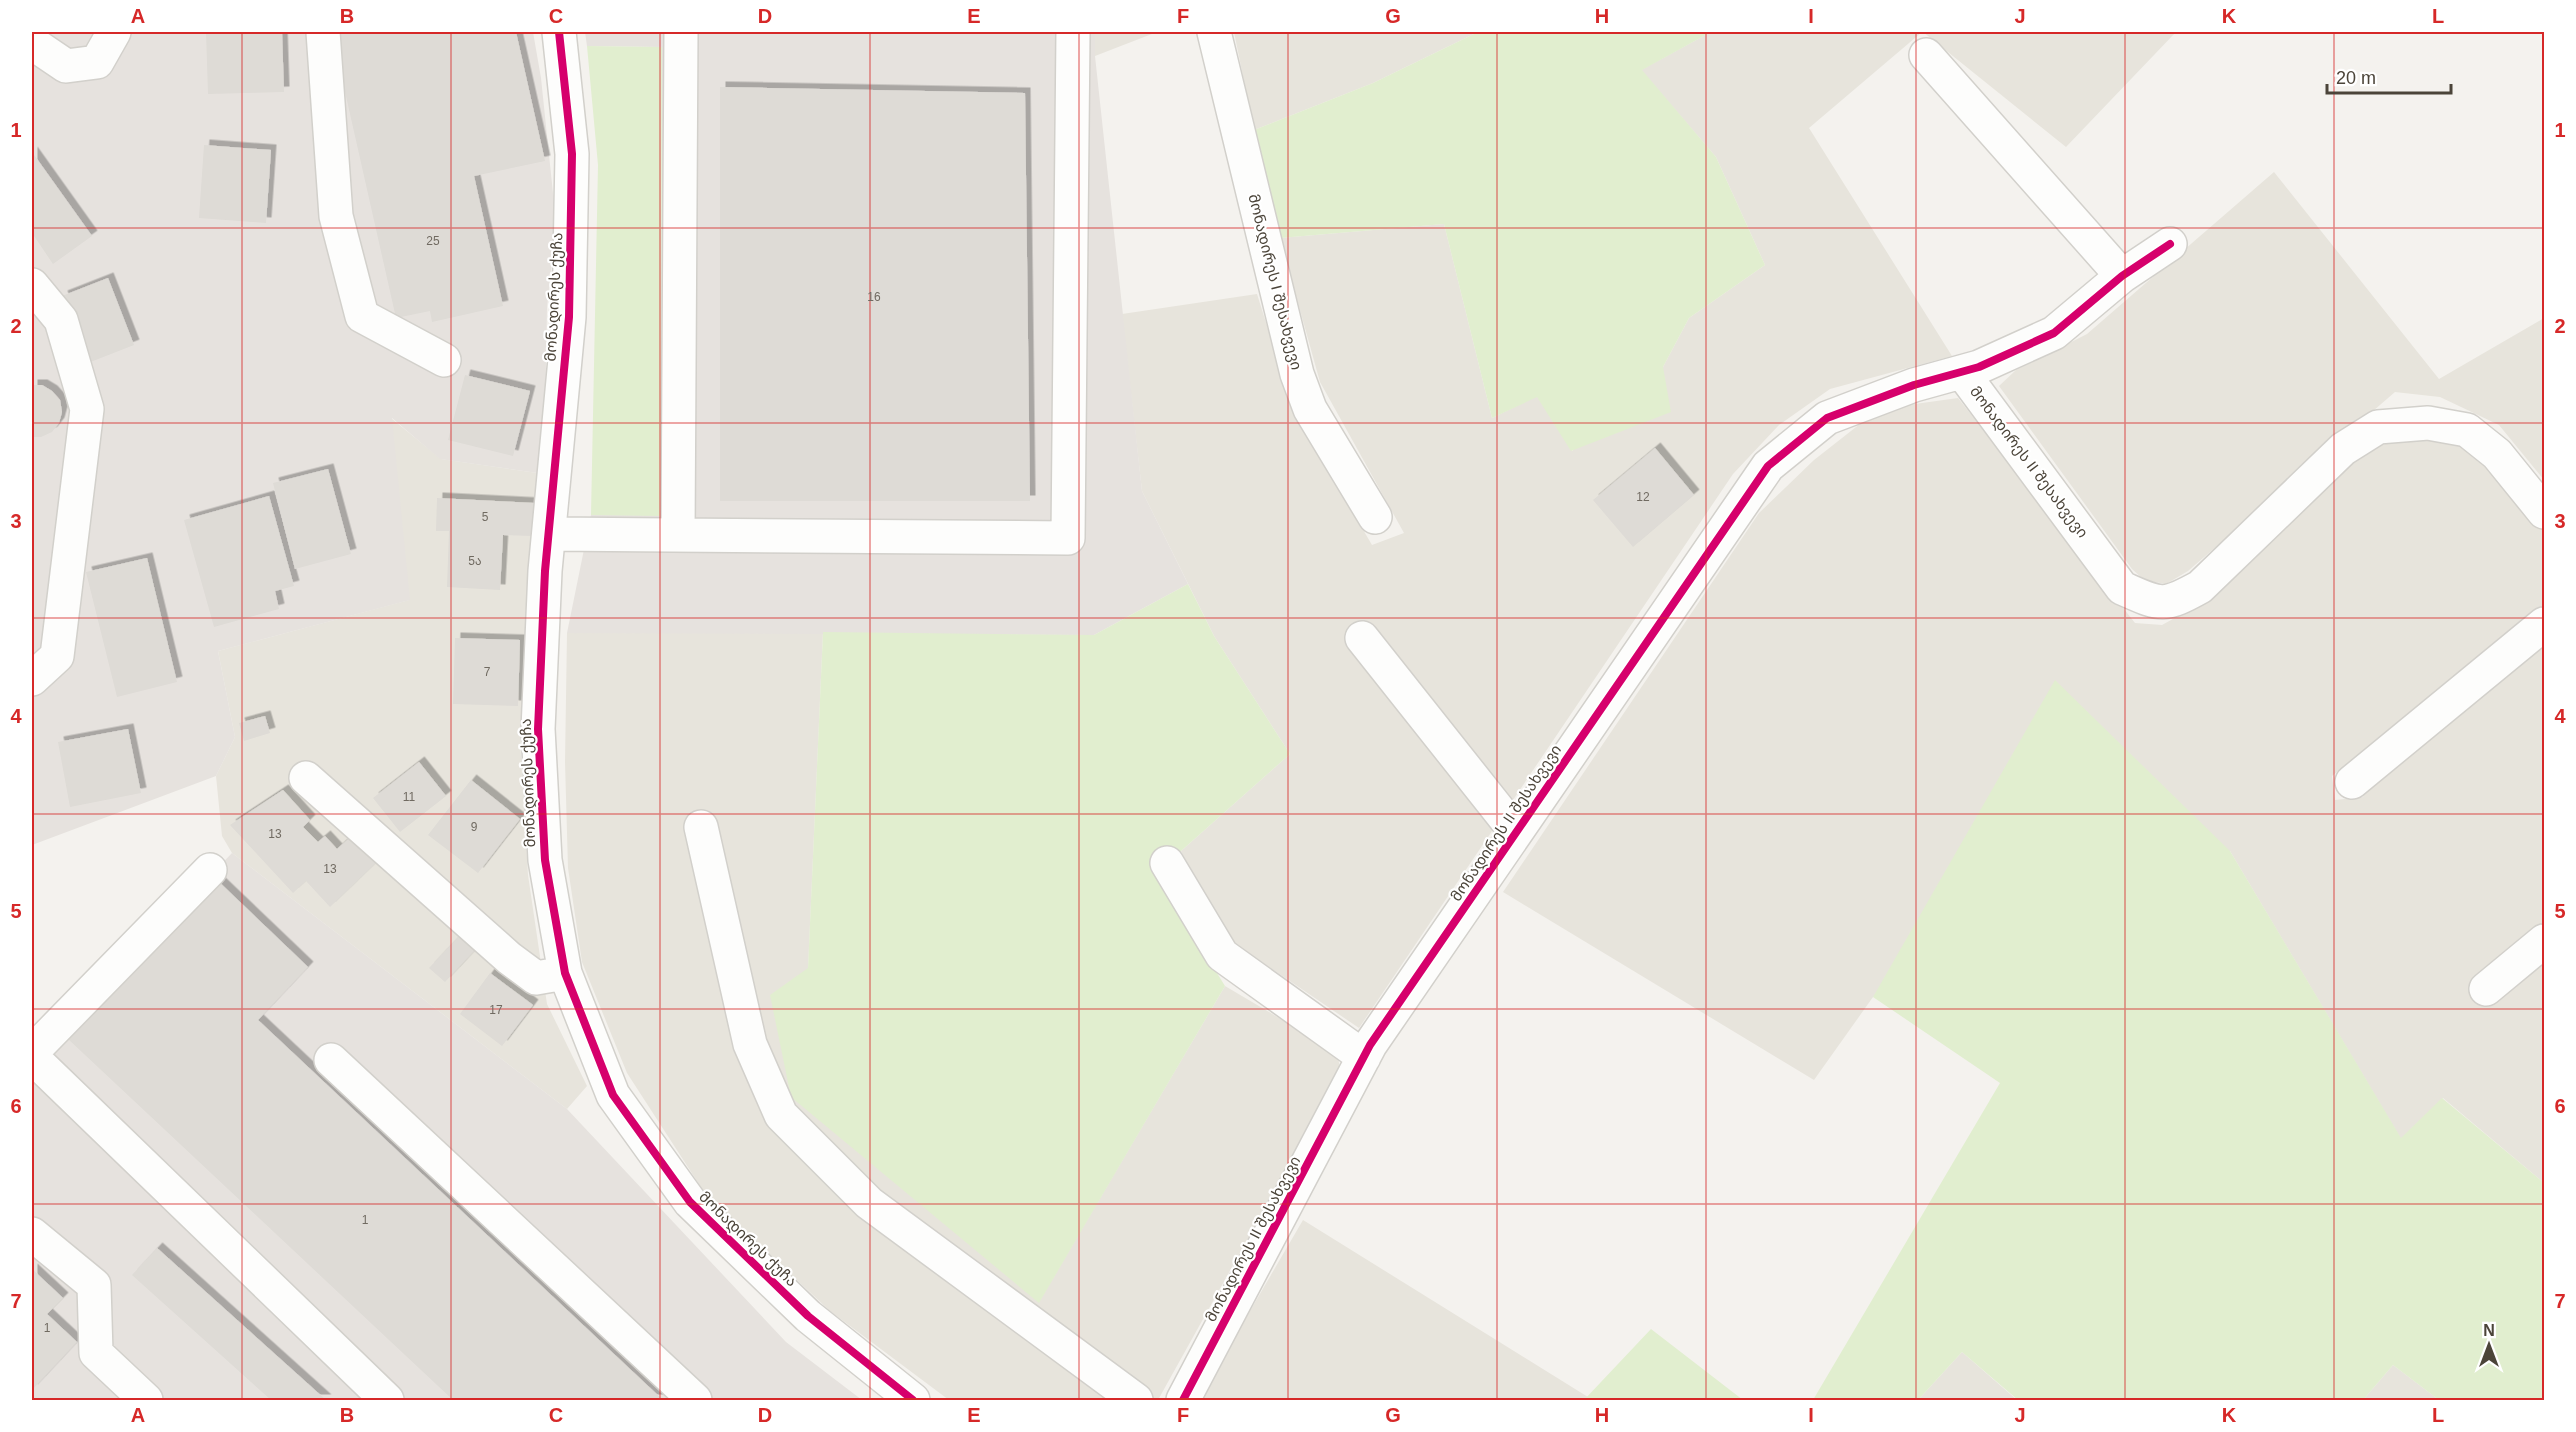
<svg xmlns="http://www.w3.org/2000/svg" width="2576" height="1432" viewBox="0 0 2576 1432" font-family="Arial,'Noto Sans Georgian',sans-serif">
	<defs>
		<filter id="shadow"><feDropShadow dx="5.5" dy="-5.5" stdDeviation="0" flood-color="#0004"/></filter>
	</defs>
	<rect width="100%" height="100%" fill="#f4f2ee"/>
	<path fill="#e7e4dc" d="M 1095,32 L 1157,32 L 1095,56 Z
		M 1234,32 L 1478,32 L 1373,83 L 1254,130 Z
		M 1711,32 L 1922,32 L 1809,128 L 1952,356 L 1830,389 L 1779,425 L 1733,474 L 1359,1028 L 1219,933 L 1181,851 L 1290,754 L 1214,636 L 1142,491 L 1122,314 L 1257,294 L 1294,412 L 1372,545 L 1404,533 L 1320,382 L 1280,238 L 1444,224 L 1492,418 L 1537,396 L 1572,451 L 1663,367 L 1689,318 L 1765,265 L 1716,157 L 1641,70 Z
		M 1923,32 L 2176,32 L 2066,147 Z
		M 2274,172 L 2439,379 L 2544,318 L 2544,480 L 2499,425 L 2440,397 L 2395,392 L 2188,571 L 2166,584 L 2144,580 L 2132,569 L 1999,386 L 2016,370 L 2087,334 Z
		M 1958,398 L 2135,623 L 2162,625 L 2182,614 L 2345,459 L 2381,445 L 2424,436 L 2452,441 L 2488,459 L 2544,529 L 2544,609 L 2332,776 L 2335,800 L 2363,797 L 2376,767 L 2544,637 L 2544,1183 L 2443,1098 L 2401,1139 L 2230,851 L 1873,997 L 1814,1080 L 1503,892 L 1759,513 L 1814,460 L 1879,409 Z
		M 391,418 L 441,459 L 544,474 L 520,741 L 528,875 L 547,1004 L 587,1086 L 567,1109 L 232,853 L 222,836 L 216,776 L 235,737 L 218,651 L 409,600 Z
		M 823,632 L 808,969 L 1039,1302 L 1225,986 L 1338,1053 L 1340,1073 L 1158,1400 L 949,1400 L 830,1311 L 706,1195 L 627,1073 L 582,962 L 568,868 L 565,762 L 567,633 Z
		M 1303,1220 L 1588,1397 L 1584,1400 L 1198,1400 Z
		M 1962,1352 L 2017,1400 L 1918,1400 Z
		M 2393,1365 L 2439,1400 L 2363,1400 Z"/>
	<path fill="#e6e2de" d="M 32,32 L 533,32 L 541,78 L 556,222 L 547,308 L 544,474 L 440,459 L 392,418 L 410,600 L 218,651 L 235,737 L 216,776 L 32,845 Z
		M 585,32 L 1095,32 L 1095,56 L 1142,491 L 1188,584 L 1094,635 L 567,633 L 591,515 L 661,515 L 662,47 L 587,46 Z
		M 232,853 L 567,1109 L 786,1342 L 862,1400 L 32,1400 L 32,1060 Z"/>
	<path fill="#e1eecf" d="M 1478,32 L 1711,32 L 1642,70 L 1716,157 L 1765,265 L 1689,318 L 1663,367 L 1671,412 L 1571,451 L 1537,397 L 1492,418 L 1444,224 L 1280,238 L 1254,130 L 1373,83 Z
		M 587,46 L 662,47 L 661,516 L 591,515 L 598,165 Z
		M 1188,584 L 1214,636 L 1290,754 L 1181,851 L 1152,868 L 1225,986 L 1039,1303 L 791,1097 L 770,995 L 808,968 L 823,632 L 1094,635 Z
		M 2055,680 L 2230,851 L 2401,1138 L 2442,1098 L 2544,1183 L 2544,1400 L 2439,1400 L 2393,1365 L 2363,1400 L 2018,1400 L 1962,1352 L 1918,1400 L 1813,1400 L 2000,1083 L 1873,997 Z
		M 1651,1329 L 1743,1400 L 1584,1400 Z"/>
	<path fill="#dedbd6" filter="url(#shadow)" d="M 206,32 L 282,32 L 284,92 L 208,94 Z
		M 342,32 L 516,32 L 545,161 L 474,176 L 503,306 L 432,322 L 430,311 L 396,318 L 332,34 Z
		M 720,87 L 1025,93 L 1030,501 L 720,501 Z
		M 204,145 L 271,150 L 266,223 L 199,218 Z
		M 32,152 L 92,236 L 53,264 L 32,233 Z
		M 108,278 L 134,345 L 88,363 L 62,296 Z
		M 465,375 L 530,391 L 513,456 L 448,440 Z
		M 32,385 L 42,385 L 52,391 L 60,400 L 62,412 L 59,423 L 52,432 L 41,437 L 32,437 Z
		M 1655,448 L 1694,495 L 1633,547 L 1593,500 Z
		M 328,469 L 351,554 L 295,569 L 273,483 Z
		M 269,496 L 294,586 L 275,591 L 279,609 L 214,627 L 184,520 Z
		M 437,498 L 534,503 L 533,536 L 503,535 L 500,590 L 447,587 L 449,531 L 436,531 Z
		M 147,558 L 177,682 L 117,697 L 86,572 Z
		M 455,638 L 520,640 L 518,706 L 453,704 Z
		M 265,716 L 270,733 L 244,741 L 239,723 Z
		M 128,729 L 141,793 L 70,807 L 58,742 Z
		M 419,762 L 446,796 L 400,832 L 373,798 Z
		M 471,780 L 520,819 L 478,873 L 428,835 Z
		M 283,790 L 310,820 L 303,827 L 318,842 L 325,836 L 337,849 L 355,833 L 380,859 L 330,907 L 306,881 L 293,893 L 230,825 Z
		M 218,881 L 308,967 L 258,1020 L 663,1400 L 453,1400 L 68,1039 Z
		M 463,932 L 478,947 L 445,982 L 429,968 Z
		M 490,973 L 533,1005 L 502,1046 L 460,1014 Z
		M 157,1248 L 326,1400 L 271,1400 L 132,1275 Z
		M 32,1269 L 63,1298 L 47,1314 L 77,1342 L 32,1390 Z"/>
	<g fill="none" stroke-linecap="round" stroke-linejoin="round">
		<g stroke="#d2d0cb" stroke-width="36">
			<path id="minor" d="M 323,32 L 336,216 L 362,316 L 444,360
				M 559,32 L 572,154 L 569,317 L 545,571 L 538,729 L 545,860 L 565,973 L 613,1095 L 690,1202 L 808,1316 L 913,1400
				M 1214,32 L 1297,374 L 1310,409 L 1375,517
				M 32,43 L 66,66 L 97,62 L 114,32
				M 1926,55 L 2122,276
				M 32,285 L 61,320 L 87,409 L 57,656 L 32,679
				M 1962,372 L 2122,588 C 2161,605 2162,608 2200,587 L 2343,449 L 2378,427 L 2428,423 L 2467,430 L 2497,454 L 2544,512
				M 549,534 L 1068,538 L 1073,32
				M 678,534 L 681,32
				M 1362,638 L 1516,832
				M 306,778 L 509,958 L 536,978 L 565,973
				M 2352,782 L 2544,624
				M 701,827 L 750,1044 L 781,1115 L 869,1203 L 1136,1400
				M 1167,863 L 1222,955 L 1364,1057
				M 2486,989 L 2544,941
				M 32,1052 L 210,870
				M 32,1057 L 387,1400
				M 331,1060 L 695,1400
				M 32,1234 L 94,1285 L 96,1353 L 146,1400
				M 1183,1400 L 1370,1045 L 1768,466 L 1827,418 L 1914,385 L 1979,367 L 2054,333 L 2122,276 L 2170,244"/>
		</g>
		<use href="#minor" stroke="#fdfdfc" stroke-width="33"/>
		<g stroke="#fff" stroke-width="11">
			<path id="cycleway" d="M 559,32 L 572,154 L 569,317 L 545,571 L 538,729 L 545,860 L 565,973 L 613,1095 L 690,1202 L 808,1316 L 913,1400
				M 1183,1400 L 1370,1045 L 1768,466 L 1827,418 L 1914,385 L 1979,367 L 2054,333 L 2122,276 L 2170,244"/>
		</g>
		<use href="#cycleway" stroke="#d6006c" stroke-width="8"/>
	</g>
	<path fill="none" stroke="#d62828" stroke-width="1.5" stroke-opacity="0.55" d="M 242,32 L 242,1400M 451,32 L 451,1400M 660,32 L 660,1400M 870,32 L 870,1400M 1079,32 L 1079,1400M 1288,32 L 1288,1400M 1497,32 L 1497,1400M 1706,32 L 1706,1400M 1916,32 L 1916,1400M 2125,32 L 2125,1400M 2334,32 L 2334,1400M 32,228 L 2544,228M 32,423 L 2544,423M 32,618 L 2544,618M 32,814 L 2544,814M 32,1009 L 2544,1009M 32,1204 L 2544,1204"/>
	<g text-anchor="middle" stroke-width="4.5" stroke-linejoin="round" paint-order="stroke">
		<g font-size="12" fill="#706a61">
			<text x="433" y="245">25</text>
			<text x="874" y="301">16</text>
			<text x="1643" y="501">12</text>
			<text x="485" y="521">5</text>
			<text x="475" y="565">5ა</text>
			<text x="487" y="676">7</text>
			<text x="409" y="801">11</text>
			<text x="474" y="831">9</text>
			<text x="275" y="838">13</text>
			<text x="330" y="873">13</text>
			<text x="496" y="1014">17</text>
			<text x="365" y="1224">1</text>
			<text x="47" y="1332">1</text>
		</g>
		<g font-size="15" fill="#4b4439" stroke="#fff">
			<text transform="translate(1275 282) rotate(76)" y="5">მონადირეს I შესახვევი</text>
			<text transform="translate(554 297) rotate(-87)" y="5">მონადირეს ქუჩა</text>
			<text transform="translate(2029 462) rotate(53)" y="5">მონადირეს II შესახვევი</text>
			<text transform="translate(528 783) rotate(-92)" y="5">მონადირეს ქუჩა</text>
			<text transform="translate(1506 823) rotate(-56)" y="5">მონადირეს II შესახვევი</text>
			<text transform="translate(748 1239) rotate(44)" y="5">მონადირეს ქუჩა</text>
			<text transform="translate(1253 1239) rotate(-62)" y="5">მონადირეს II შესახვევი</text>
		</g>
	</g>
	<rect width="2576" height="1432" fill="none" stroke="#ffffff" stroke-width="66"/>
	<g transform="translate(2489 1345)" stroke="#ffffff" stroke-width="4.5" paint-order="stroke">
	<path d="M0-4.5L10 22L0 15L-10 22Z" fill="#4b4439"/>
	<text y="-9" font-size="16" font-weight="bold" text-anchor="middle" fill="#4b4439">N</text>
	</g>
	<path d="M2327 84v9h124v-9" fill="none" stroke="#4b4439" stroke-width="3"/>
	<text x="2336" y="84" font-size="18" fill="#4b4439" stroke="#ffffff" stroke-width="4.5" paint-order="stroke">20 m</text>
	<rect x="33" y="33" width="2510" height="1366" fill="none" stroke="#d62828" stroke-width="2"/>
	<g font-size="20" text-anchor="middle" font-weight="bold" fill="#d62828">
		<text x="138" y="23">A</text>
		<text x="347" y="23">B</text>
		<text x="556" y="23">C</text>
		<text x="765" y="23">D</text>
		<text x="974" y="23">E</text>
		<text x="1183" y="23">F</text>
		<text x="1393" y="23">G</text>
		<text x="1602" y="23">H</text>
		<text x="1811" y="23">I</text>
		<text x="2020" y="23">J</text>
		<text x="2229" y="23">K</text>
		<text x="2438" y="23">L</text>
		<text x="16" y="137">1</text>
		<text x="2560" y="137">1</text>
		<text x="16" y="333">2</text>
		<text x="2560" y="333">2</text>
		<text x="16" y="528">3</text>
		<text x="2560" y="528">3</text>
		<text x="16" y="723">4</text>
		<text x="2560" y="723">4</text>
		<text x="16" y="918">5</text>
		<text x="2560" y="918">5</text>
		<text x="16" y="1113">6</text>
		<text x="2560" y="1113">6</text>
		<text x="16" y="1308">7</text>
		<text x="2560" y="1308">7</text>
		<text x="138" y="1422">A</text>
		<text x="347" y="1422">B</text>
		<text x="556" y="1422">C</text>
		<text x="765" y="1422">D</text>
		<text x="974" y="1422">E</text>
		<text x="1183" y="1422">F</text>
		<text x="1393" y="1422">G</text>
		<text x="1602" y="1422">H</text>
		<text x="1811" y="1422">I</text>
		<text x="2020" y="1422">J</text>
		<text x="2229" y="1422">K</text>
		<text x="2438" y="1422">L</text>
	</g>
</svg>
